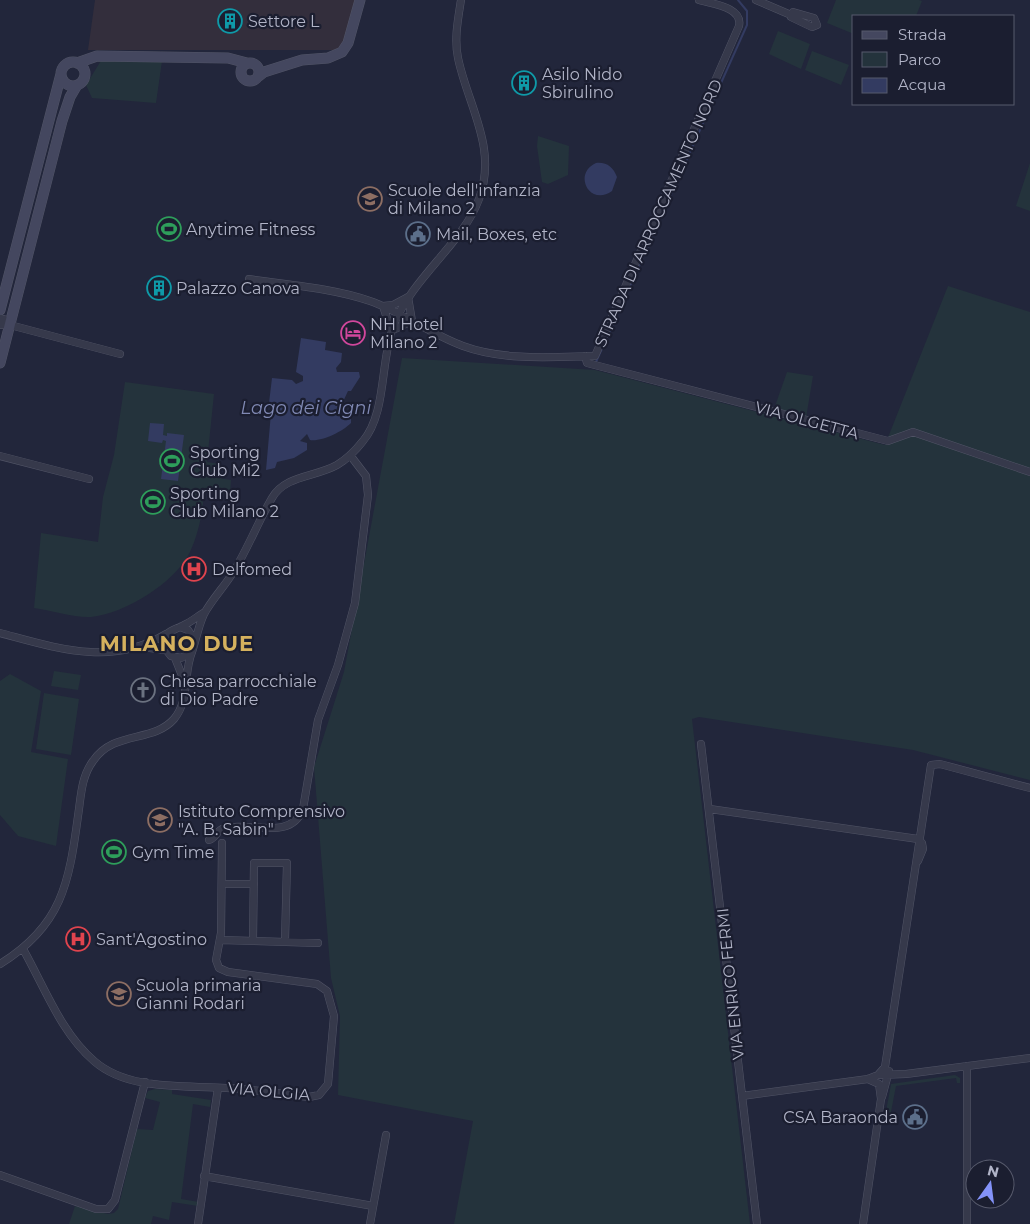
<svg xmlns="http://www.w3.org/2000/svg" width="1030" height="1224" viewBox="0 0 1030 1224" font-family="Montserrat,sans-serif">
	<rect width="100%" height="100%" fill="#22263b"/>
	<path fill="#332e3c" d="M 95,0 L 357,0 L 348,35 L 340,47 L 334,50 L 88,50 Z"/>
	<path fill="#24333c" d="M 836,0 L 919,0 L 922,1 L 916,16 L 854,16 L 854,34 L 827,23 Z
		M 778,31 L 810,44 L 801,69 L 769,54 Z
		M 812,51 L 849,65 L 841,85 L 805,70 Z
		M 102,59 L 162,61 L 156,103 L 92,98 L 86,85 Z
		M 538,136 L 569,146 L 568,175 L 548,184 L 542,182 L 537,146 Z
		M 1030,163 L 1030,211 L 1016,206 Z
		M 948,286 L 1030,312 L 1030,780 L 913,750 L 699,717 L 692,719 L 750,1224 L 454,1224 L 473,1121 L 338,1095 L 340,1016 L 331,978 L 314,767 L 344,672 L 402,358 L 595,370 L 885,445 Z
		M 787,372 L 813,376 L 806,418 L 774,409 Z
		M 125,382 L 214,394 L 207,462 L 220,464 L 219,478 L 231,480 L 230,494 L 204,493 C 203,512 198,535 190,552 C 175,583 124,614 91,617 C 75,618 50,610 34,608 L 41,533 L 98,542 L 103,497 L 114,455 Z
		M 54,671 L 81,675 L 78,690 L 51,686 Z
		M 10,674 L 41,691 L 31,752 L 68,759 L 56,846 L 18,836 L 0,815 L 0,681 Z
		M 44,693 L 79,699 L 71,755 L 36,749 Z
		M 955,1075 L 960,1078 L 960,1083 L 957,1083 L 956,1078 L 896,1086 L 890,1117 L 885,1117 L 891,1084 Z
		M 155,1089 L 172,1090 L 172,1094 L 211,1100 L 210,1107 L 193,1104 L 181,1199 L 199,1202 L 198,1206 L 172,1202 L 169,1220 L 153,1216 L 151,1224 L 69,1224 L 75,1206 L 108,1214 L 114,1213 L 118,1209 L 137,1129 L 153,1130 L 160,1102 L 145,1098 L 148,1091 Z"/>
	<path fill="#333b61" d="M 596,163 C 607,162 613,167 617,177 L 612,191 C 590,207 572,174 596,163 Z
		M 301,338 L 326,342 L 325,350 L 342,353 L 341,362 L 336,368 L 337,372 L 359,372 L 360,377 L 351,391 L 348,391 L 341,406 L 351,416 L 351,423 C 342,432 321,442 310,440 L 307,434 L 300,441 L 307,443 L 307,450 L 294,458 L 277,462 L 275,468 L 266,470 L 271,413 L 275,413 L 276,404 L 269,403 L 272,378 L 292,380 L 296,384 L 303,381 L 303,376 L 296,372 Z
		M 150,423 L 164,424 L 163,435 L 167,436 L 167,433 L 184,435 L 178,481 L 161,479 L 166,441 L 163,440 L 162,443 L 148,441 Z"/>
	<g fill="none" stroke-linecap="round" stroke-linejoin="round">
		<path stroke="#333b61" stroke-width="2" d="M 596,362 L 747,25 L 747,11 L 738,0"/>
		<g stroke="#515466" stroke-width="8">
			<path id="street" d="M 756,0 L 791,15
				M 793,12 L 814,18 L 817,25 L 812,27 L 791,17 Z
				M 249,279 C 288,285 333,288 370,301 C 402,312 430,334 463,346 C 504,361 552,357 595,356 L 739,26 C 743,7 712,4 699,0
				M 408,297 L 393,305 L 383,306 L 391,331 L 412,321
				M 408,297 L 412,321
				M 0,318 L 7,320 L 10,325
				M 0,325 L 10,325 L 120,354
				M 585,356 L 587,363 L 888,441 L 913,432 L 1030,472
				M 0,456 L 89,479
				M 180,627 L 188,630 L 195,640
				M 0,633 C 57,648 111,667 166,634
				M 142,647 L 165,650
				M 191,653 L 181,658 L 171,656 L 164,647 C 162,631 173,631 184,625 C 191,622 198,616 205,612
				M 175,658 L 185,683
				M 701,744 L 757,1224
				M 710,809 L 918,839
				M 209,840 C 216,838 217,830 224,828 C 250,821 290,842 303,809 L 318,720 L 338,665 L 355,603 L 368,495 L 366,476 L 350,455
				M 918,861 L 923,849 L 922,843 L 918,839
				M 222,884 L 254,884
				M 220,940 L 318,943
				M 253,941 L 254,863 L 287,863 L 285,941
				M 23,949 C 44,986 61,1033 94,1061 C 128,1091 184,1085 226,1088 C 254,1089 282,1094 309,1097 L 319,1095 L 328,1084 L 334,1016 L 327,991 L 317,984 L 228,972 L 219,968 L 216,960 L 221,933 L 222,843
				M 0,964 C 62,926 69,883 78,816 C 81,797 81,777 93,761 C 114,730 153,743 174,719 C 190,700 183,674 192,652 C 196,640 198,627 204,614 C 212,599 225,586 234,571 C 248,548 258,522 272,498 C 285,475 316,477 337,465 C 347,459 356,450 363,441 C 387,413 380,359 394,324 C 414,276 463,243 479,199 C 498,148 468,106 458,58 C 454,39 458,19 461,0
				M 967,1066 L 967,1224
				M 878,1075 L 906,1074 L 1030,1058
				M 742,1096 L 868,1079 L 878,1075 L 885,1067 L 931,765 L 940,764 L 1030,788
				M 882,1097 L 889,1071
				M 0,1175 L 96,1209 L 108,1209 L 115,1200 L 145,1082
				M 204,1176 L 373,1206
				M 198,1224 L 218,1088
				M 370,1224 L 386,1135
				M 863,1224 L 881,1099 L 879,1084 L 868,1079"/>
		</g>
		<g stroke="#515466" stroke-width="11">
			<path id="secondary" d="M61 74a12 12 0 1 1 24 0a12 12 0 1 1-24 0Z
				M241 72a9 9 0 1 1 18 0a9 9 0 1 1-18 0Z
				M 77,63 L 97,56 L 228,58 L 247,63
				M 259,76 L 264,72 L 302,60 L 328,58 L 342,52 L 348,43 L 360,0
				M 0,310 L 61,74
				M 0,363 L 62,121 L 70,97 L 77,85"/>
		</g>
		<use href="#street" stroke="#36394b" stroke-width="7"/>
		<use href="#secondary" stroke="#44475f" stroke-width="10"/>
	</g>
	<defs>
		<g id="building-ring" transform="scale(1.25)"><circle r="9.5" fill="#1b1e30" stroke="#0f9aa8" stroke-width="1.5"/><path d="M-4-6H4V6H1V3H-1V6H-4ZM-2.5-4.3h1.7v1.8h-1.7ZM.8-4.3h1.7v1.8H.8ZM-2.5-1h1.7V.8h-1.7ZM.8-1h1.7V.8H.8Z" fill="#0f9aa8"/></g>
		<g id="school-ring" transform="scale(1.25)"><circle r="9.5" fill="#1b1e30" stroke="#8d6e63" stroke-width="1.5"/><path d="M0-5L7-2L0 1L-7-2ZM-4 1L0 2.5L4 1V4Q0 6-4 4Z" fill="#8d6e63"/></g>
		<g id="stadium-ring" transform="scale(1.25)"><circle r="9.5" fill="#1b1e30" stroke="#2e9e5b" stroke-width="1.5"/><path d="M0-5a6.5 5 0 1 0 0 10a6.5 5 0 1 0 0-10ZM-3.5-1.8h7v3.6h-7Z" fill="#2e9e5b"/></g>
		<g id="civic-ring" transform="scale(1.25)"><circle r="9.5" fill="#1b1e30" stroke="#5c6f8a" stroke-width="1.5"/><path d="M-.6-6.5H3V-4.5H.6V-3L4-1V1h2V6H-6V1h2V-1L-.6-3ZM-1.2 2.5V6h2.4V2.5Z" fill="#5c6f8a"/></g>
		<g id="hotel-ring" transform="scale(1.25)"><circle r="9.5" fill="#1b1e30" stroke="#d1479c" stroke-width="1.5"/><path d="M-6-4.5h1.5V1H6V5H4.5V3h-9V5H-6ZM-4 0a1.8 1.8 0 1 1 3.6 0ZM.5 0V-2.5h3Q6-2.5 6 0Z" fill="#d1479c"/></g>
		<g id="hospital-ring" transform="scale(1.25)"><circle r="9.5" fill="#1b1e30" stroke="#e0444e" stroke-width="1.5"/><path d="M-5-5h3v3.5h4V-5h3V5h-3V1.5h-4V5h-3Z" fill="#e0444e"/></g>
		<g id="church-ring" transform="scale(1.25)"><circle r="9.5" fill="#1b1e30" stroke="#6b7280" stroke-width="1.5"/><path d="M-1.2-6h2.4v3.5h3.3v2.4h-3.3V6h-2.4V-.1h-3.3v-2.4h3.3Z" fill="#6b7280"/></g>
	</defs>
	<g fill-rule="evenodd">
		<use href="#building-ring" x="230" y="21"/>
		<use href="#building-ring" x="524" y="83"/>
		<use href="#school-ring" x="370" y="199"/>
		<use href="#stadium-ring" x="169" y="229"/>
		<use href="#civic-ring" x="418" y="234"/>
		<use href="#building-ring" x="159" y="288"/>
		<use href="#hotel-ring" x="353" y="333"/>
		<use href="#stadium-ring" x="172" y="461"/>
		<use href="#stadium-ring" x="153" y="502"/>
		<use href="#hospital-ring" x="194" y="569"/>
		<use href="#church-ring" x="143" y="690"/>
		<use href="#school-ring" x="160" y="820"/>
		<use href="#stadium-ring" x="114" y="852"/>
		<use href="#hospital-ring" x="78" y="939"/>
		<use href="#school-ring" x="119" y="994"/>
		<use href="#civic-ring" x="915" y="1117"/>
	</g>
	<g text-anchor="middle" stroke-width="4.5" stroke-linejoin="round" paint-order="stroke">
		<g font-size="16" fill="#b1b4c7" stroke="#1b1e30" text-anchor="start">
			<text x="248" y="27">Settore L</text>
			<text x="542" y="80">Asilo Nido<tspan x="542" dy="18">Sbirulino</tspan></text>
			<text x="388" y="196">Scuole dell'infanzia<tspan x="388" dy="18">di Milano 2</tspan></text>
			<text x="186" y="235">Anytime Fitness</text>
			<text x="436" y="240">Mail, Boxes, etc</text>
			<text x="176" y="294">Palazzo Canova</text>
			<text x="370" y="330">NH Hotel<tspan x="370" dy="18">Milano 2</tspan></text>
			<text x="190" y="458">Sporting<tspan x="190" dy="18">Club Mi2</tspan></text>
			<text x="170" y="499">Sporting<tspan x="170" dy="18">Club Milano 2</tspan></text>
			<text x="212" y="575">Delfomed</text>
			<text x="160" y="687">Chiesa parrocchiale<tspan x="160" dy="18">di Dio Padre</tspan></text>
			<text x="178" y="817">Istituto Comprensivo<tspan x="178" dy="18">"A. B. Sabin"</tspan></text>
			<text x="132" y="858">Gym Time</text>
			<text x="96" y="945">Sant'Agostino</text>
			<text x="136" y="991">Scuola primaria<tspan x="136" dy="18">Gianni Rodari</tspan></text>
			<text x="898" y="1123" text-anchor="end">CSA Baraonda</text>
		</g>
		<g font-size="16" fill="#b1b4c7" stroke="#1b1e30">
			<text transform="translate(658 213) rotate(-66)" y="6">STRADA DI ARROCCAMENTO NORD</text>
			<text transform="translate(807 420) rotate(15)" y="6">VIA OLGETTA</text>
			<text transform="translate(730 984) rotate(-96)" y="6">VIA ENRICO FERMI</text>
			<text transform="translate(269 1091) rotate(5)" y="6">VIA OLGIA</text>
		</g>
		<g font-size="18" font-style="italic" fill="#8089b4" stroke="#1b1e30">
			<text x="306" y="414">Lago dei Cigni</text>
		</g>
		<g font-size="21" font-weight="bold" letter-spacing="1" fill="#d5b15e" stroke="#1b1e30">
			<text x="177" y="651">MILANO DUE</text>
		</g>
	</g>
	<rect x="852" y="15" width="162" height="90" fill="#1b1e30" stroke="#575a6c"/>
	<rect x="862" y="31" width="25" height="8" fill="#44475f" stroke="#575a6c"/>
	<text x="898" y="40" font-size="15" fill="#b1b4c7">Strada</text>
	<rect x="862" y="52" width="25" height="15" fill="#24333c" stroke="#575a6c"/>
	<text x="898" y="65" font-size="15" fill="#b1b4c7">Parco</text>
	<rect x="862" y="78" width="25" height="15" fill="#333b61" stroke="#575a6c"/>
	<text x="898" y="90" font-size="15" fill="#b1b4c7">Acqua</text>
	<g transform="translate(990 1184) rotate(14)"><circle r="24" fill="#1b1e30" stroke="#575a6c"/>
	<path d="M0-4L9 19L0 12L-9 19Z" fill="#8493f9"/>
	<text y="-8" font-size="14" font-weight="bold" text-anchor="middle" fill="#b1b4c7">N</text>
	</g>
</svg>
